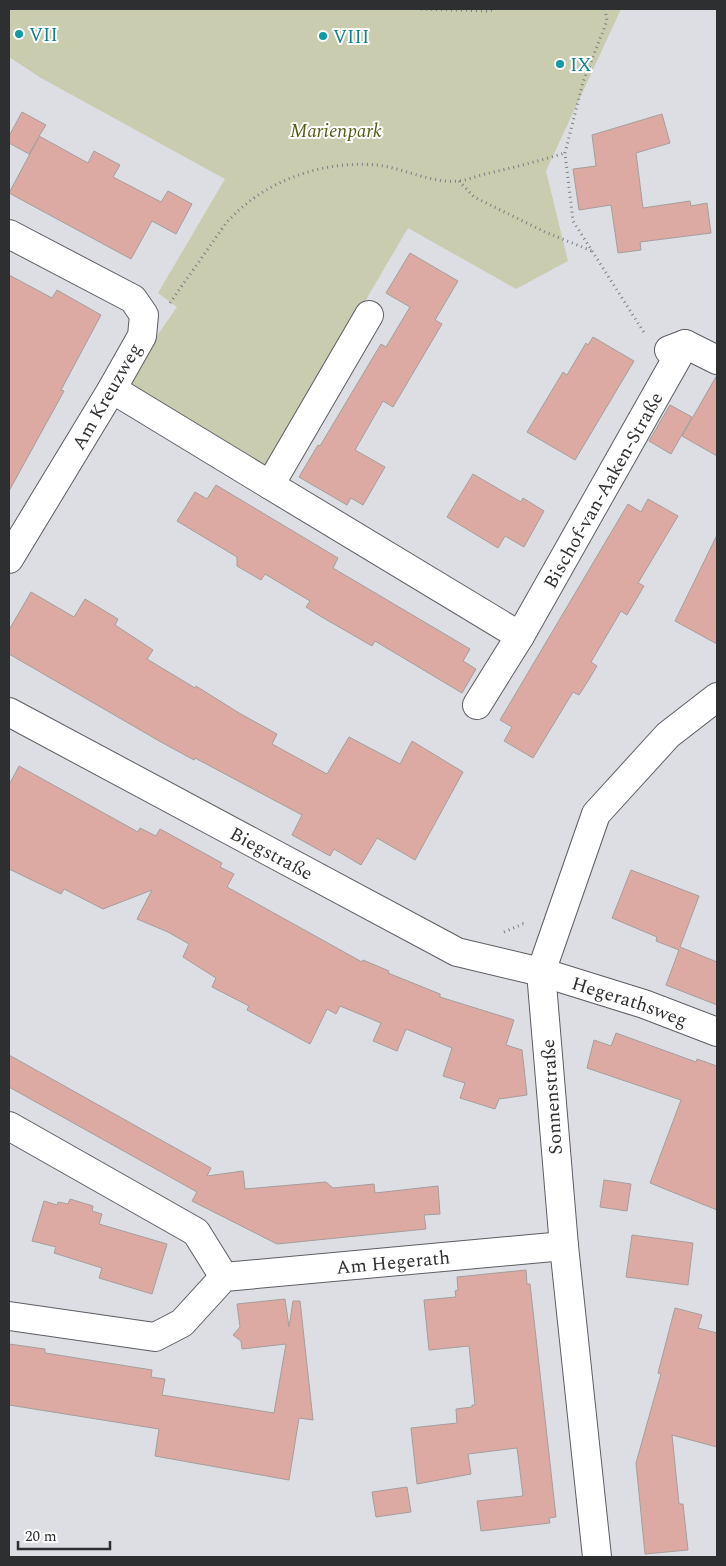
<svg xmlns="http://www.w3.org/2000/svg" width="726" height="1566" viewBox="0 0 726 1566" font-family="Spectral,serif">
	<rect width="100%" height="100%" fill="#dcdee4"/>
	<path fill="#c9ccaf" d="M 9,9 L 621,9 L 546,171 L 568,261 L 516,289 L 408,228 L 265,472 L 120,389 L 177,307 L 158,293 L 225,179 L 41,78 L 9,57 Z"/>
	<path fill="#dcaaa3" stroke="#a59e9d" d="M 22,112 L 46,125 L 39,136 L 88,163 L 94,151 L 120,165 L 113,177 L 161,202 L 168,191 L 192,204 L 176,234 L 152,221 L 131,259 L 9,193 L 39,137 L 29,154 L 9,143 L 9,136 Z
		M 662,114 L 670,143 L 636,153 L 643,208 L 690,201 L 691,206 L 707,203 L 711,233 L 640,242 L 641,250 L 618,253 L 611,205 L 579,210 L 573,169 L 596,166 L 592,135 Z
		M 410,253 L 458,281 L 435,320 L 442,324 L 393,407 L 383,401 L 355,450 L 385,467 L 363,505 L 351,498 L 347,505 L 299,477 L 318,445 L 320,446 L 381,344 L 386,347 L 410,307 L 386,293 Z
		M 9,275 L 52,298 L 57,290 L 101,315 L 61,390 L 64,391 L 9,491 Z
		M 593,337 L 634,361 L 575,460 L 527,432 L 563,372 L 567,375 L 586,343 L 588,345 Z
		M 717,375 L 717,456 L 682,436 Z
		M 670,405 L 692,417 L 671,454 L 649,441 Z
		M 473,474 L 521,502 L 523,498 L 544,511 L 524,547 L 505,536 L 498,548 L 447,517 Z
		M 216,485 L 338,558 L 333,568 L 470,649 L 463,661 L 476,669 L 462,693 L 375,641 L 372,646 L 320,616 L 306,607 L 310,601 L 265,574 L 261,580 L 237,566 L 237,557 L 177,521 L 195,492 L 207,499 Z
		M 648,499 L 678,516 L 638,583 L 644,586 L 627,615 L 621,611 L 591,662 L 597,666 L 588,681 L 579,695 L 573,692 L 533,758 L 504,741 L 512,727 L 500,720 L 628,504 L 641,512 Z
		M 717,535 L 717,644 L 675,621 Z
		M 31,592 L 74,617 L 85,599 L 118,619 L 115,625 L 153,650 L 147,659 L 195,688 L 196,686 L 239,713 L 277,734 L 272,744 L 327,774 L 349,737 L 400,764 L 412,741 L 463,772 L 415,860 L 377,838 L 361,865 L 334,849 L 330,856 L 292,835 L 302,815 L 195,758 L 194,760 L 161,742 L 9,654 L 9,630 Z
		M 19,766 L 138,832 L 140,828 L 156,836 L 160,829 L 222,863 L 220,867 L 234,874 L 227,887 L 362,962 L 363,960 L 389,971 L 388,973 L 440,994 L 440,997 L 514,1020 L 506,1045 L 522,1050 L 527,1095 L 499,1099 L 495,1109 L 460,1098 L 465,1083 L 443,1076 L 452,1048 L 406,1029 L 397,1051 L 373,1041 L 381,1023 L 340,1006 L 336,1014 L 327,1009 L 310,1044 L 247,1010 L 249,1006 L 212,987 L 216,978 L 183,957 L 189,944 L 168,932 L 137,919 L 152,890 L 103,909 L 64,889 L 61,894 L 9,869 L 9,785 Z
		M 631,870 L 699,896 L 680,947 L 717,962 L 717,1005 L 666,985 L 679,950 L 656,941 L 657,937 L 612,918 Z
		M 616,1033 L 696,1062 L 697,1059 L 717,1066 L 717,1210 L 650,1183 L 681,1100 L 587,1068 L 594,1040 L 611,1046 Z
		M 9,1055 L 211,1168 L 207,1176 L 243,1171 L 245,1189 L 326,1182 L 333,1188 L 374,1184 L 375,1193 L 438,1186 L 440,1214 L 424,1215 L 426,1229 L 277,1244 L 192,1201 L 197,1192 L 9,1087 Z
		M 604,1180 L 631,1184 L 627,1211 L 600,1207 Z
		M 70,1199 L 93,1206 L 92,1211 L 102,1214 L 99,1224 L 167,1244 L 152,1294 L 99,1278 L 102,1268 L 54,1253 L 56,1247 L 32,1241 L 44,1201 L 57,1205 L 58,1202 L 68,1204 Z
		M 632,1235 L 693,1243 L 688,1285 L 626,1277 Z
		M 526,1270 L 527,1284 L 530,1284 L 556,1517 L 549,1518 L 550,1523 L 481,1531 L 477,1501 L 523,1496 L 517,1448 L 468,1454 L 471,1474 L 417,1484 L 411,1428 L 457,1423 L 456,1409 L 472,1407 L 472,1405 L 475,1405 L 469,1346 L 429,1350 L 424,1300 L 456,1297 L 455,1291 L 458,1290 L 457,1277 Z
		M 285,1299 L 289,1327 L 293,1301 L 300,1301 L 313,1420 L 299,1418 L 289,1480 L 155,1456 L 159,1429 L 9,1405 L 9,1344 L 45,1349 L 45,1353 L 152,1370 L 151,1377 L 165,1379 L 162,1395 L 274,1413 L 286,1344 L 242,1349 L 241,1341 L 233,1335 L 240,1327 L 237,1304 Z
		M 675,1308 L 702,1315 L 698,1328 L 717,1333 L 717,1447 L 672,1435 L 679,1504 L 683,1504 L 688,1550 L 645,1554 L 636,1463 L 661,1374 L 658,1373 Z
		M 407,1487 L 411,1512 L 376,1517 L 372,1492 Z"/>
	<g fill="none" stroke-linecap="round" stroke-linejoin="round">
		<g stroke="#5c5e63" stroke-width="30">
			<g id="minor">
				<path d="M 9,234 L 133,299 L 144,315 L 142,336 L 112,389 L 9,559"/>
				<path d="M 669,350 L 685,344 L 717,360"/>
				<path d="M 112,389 L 270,485 L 369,315"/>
				<path d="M 270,485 L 520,636"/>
				<path id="s1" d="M 477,705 L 520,636 L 685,344"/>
				<path id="s2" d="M 9,712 L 457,952 L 541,972 L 644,1004 L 717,1032"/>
				<path d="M 9,1126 L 196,1232 L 224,1277"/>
				<path id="s3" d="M 9,1316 L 155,1337 L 182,1323 L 224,1277 L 564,1246"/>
				<path d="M 597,1557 L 564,1246 L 541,972 L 596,814 L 668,735 L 717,697"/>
			</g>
		</g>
		<path stroke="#7c7e82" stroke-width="3" stroke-dasharray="1 4" stroke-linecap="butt" d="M 421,9 L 488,11 L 495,9
			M 605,9 L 607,21 L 583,82 L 565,153 L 573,221 L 645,334
			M 459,181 L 474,197 L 545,232 L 592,251
			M 170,303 C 182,285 195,268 207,250 C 214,241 220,231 227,222 C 264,181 322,160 377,165 C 404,168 432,184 459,181 C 468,180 476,176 485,174 C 512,168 539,161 565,153
			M 504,932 L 523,924 L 526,925"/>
		<use href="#minor" stroke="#fff" stroke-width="28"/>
	</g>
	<g fill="#0f9aa8" stroke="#fff" stroke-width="2">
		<circle cx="19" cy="34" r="5"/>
		<circle cx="323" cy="36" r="5"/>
		<circle cx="560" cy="64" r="5"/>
	</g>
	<g text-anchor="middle" stroke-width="4" stroke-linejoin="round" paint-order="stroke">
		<g font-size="19" fill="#0d838f" stroke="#fff" text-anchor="start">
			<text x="29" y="41">VII</text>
			<text x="333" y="43">VIII</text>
			<text x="570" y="71">IX</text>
		</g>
		<g font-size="19" font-style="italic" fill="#575a13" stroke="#fff">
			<text x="336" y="137">Marienpark</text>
		</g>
		<g font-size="19" fill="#2e2f31" stroke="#fff">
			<text transform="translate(106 396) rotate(-60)" y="7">Am Kreuzweg</text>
			<text dy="7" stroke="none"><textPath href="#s1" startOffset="249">Bischof-van-Aaken-Straße</textPath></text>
			<text dy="7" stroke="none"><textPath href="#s2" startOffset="298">Biegstraße</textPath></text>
			<text dy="7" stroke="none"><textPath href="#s2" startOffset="688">Hegerathsweg</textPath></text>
			<text transform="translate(551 1097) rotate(-94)" y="7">Sonnenstraße</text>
			<text dy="7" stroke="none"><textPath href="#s3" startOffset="410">Am Hegerath</textPath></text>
		</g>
	</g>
	<rect width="726" height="1566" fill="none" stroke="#2e2f31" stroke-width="20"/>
	<path d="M18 1541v8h92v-8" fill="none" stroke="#2e2f31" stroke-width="2.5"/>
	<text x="25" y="1541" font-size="15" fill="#2e2f31" stroke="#ffffff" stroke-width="4" paint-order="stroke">20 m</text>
</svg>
